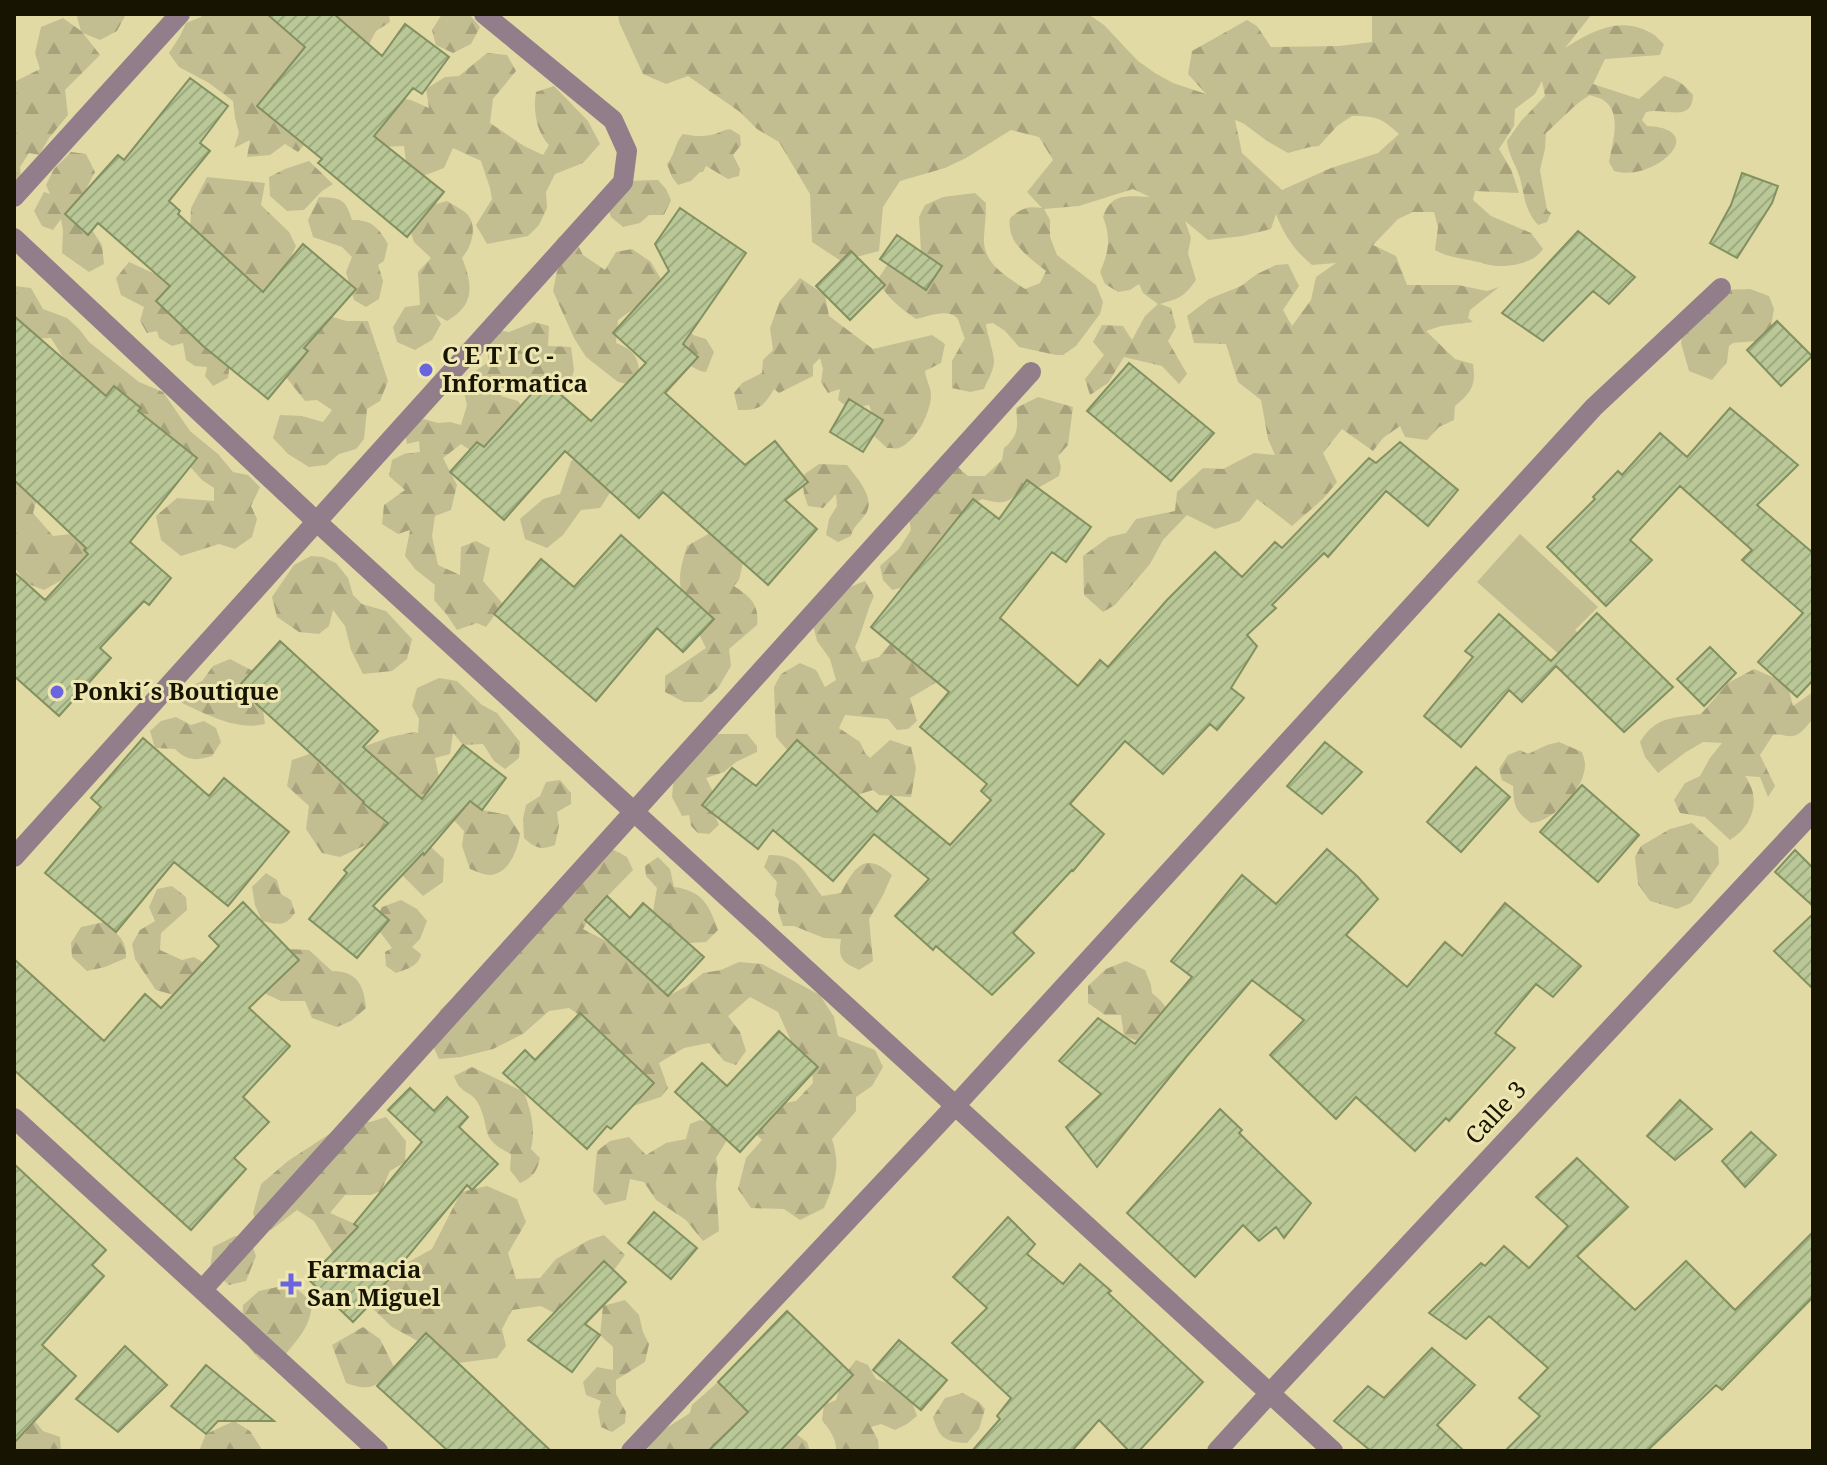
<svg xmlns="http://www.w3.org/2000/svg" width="1827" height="1465" viewBox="0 0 1827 1465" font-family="'Noto Serif',serif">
	<defs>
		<pattern id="forest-firs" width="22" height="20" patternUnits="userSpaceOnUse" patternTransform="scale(2)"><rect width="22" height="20" fill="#c3bd92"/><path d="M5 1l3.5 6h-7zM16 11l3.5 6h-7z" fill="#a7a27c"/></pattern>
		<pattern id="building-hatch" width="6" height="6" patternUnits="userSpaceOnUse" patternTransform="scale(2)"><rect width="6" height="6" fill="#b9c896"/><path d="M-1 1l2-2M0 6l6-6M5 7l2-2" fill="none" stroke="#9eab80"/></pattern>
	</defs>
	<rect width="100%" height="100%" fill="#e1daa5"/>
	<path fill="url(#forest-firs)" fill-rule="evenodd" d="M 79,14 L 126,14 L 117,31 L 100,40 L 83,33 L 100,55 L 65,90 L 68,115 L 49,138 L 39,155 L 29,153 L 20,167 L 22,188 L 14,191 L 14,82 L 40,69 L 35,53 L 41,27 L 63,18 L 81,31 L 77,17 Z
		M 203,14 L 284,14 L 277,23 L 305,47 L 257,106 L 304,145 L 298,152 L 285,144 L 270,155 L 247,157 L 250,140 L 234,148 L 239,133 L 235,118 L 233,101 L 209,83 L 179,67 L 169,53 L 180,36 L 186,23 L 201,17 Z
		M 334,14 L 389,14 L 390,22 L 376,31 L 368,46 Z
		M 442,14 L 469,14 L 480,27 L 471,44 L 453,53 L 436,45 L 432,30 Z
		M 618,14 L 1088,14 L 1104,25 L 1138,61 L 1155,73 L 1173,83 L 1206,94 L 1188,74 L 1192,51 L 1247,20 L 1257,26 L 1271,47 L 1339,46 L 1372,42 L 1372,14 L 1592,14 L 1565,48 C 1591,32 1618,16 1649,32 C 1655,34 1659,40 1664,44 L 1660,55 L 1605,59 L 1593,84 L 1639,99 L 1664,76 C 1677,79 1684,84 1693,95 C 1692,124 1665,107 1646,112 L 1642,120 L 1647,126 C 1712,129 1654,183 1614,171 L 1609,162 C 1612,144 1623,112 1603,100 C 1599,97 1594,97 1590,95 C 1573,105 1561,120 1546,133 L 1545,149 L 1540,170 L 1547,210 L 1551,213 L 1547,222 L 1538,225 C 1524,209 1525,197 1520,178 C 1516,165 1508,154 1507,141 L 1521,121 L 1545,96 L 1542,81 L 1535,94 L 1515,109 L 1514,126 L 1499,149 L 1511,169 L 1519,193 L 1475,191 L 1473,200 L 1491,216 L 1531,233 L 1543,249 C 1534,263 1513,266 1497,266 C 1491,266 1484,263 1478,262 C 1462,258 1449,258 1435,250 L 1438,227 L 1434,212 L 1413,212 L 1398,219 L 1373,245 L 1396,256 L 1407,285 L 1458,285 L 1487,291 L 1499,287 L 1470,310 L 1468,318 L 1473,322 L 1441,326 L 1426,331 L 1455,359 L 1473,364 C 1476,386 1472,392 1455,406 L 1454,420 L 1439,427 L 1427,440 L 1405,437 L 1400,426 L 1383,438 L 1373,451 L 1342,429 L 1323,453 L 1337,482 L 1323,499 L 1292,526 L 1257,499 L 1240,521 L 1215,529 L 1187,515 L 1163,540 L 1150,564 L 1115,605 L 1103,612 L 1084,595 L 1083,556 L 1109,537 L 1126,533 L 1136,519 L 1175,511 L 1177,492 L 1203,468 L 1223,469 L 1254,453 L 1275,455 L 1268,439 L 1261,400 L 1238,382 L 1226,344 L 1194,343 L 1187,316 L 1209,299 L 1241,286 L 1257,274 L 1276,265 L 1288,264 L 1299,286 L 1283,310 L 1292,326 L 1311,300 L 1316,277 L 1336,263 L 1312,265 C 1294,250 1284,235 1276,214 L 1271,229 L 1243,236 L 1208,240 L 1185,221 L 1191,238 L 1188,253 L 1196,280 C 1183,298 1180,298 1160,304 L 1171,308 L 1176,327 L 1168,341 L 1187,374 L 1179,384 L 1162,366 L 1124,357 L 1108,383 L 1090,395 L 1085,379 L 1104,355 L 1093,342 L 1102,325 L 1123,326 L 1132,340 L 1145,316 L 1158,304 L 1143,293 L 1139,284 L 1130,290 L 1118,292 L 1105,284 L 1100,272 C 1109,252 1111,237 1103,217 C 1111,192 1128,196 1150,197 L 1133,189 L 1079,206 L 1044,209 L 1050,220 L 1050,237 L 1057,255 L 1096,285 L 1103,302 L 1100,314 L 1076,346 L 1063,355 L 1056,355 L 1019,347 L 1005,331 L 993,323 L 986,324 C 987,335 995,355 994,363 C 993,372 987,381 984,389 L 970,392 L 952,388 L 952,361 L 965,338 C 962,333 960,323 957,318 C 948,308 928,316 916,319 C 902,309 884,296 878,279 L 888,264 L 929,262 L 921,252 L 919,217 L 925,205 L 943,197 L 975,193 L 986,203 C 986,215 985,224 984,236 C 982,264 1005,275 1025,289 L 1040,283 L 1046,271 C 1029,257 1006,243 1010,218 C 1022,208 1028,206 1042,208 L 1027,192 L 1053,160 L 1039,137 L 1011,130 L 966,158 L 945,168 L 900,181 L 883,207 L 879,251 L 841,261 L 812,242 L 810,194 L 779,142 L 757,129 L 740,112 L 688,76 L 666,84 L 643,74 L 619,22 ZM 1352,116 C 1376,116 1382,118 1399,134 L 1378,153 L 1331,168 L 1282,190 L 1242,153 L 1235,120 L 1243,123 L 1267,141 L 1288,153 L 1310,147 L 1319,146 L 1337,126 Z
		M 487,53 L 507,55 L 516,71 L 493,99 L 490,123 L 524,146 L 543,155 L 549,145 C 536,131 533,110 536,92 L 554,86 L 588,121 L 600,144 L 583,163 L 555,174 L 546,192 L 547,208 L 539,225 L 528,236 L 487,244 L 476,225 L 492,199 L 490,188 L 481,161 L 453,148 L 444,168 L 423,176 L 406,162 L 404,146 L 381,147 L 364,131 L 392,97 L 411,100 L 429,108 L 426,89 L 445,77 L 459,76 Z
		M 730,129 L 740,135 L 741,145 L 733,155 L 740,169 L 739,176 L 728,179 L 706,166 L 703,172 L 700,172 L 691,181 L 678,185 L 672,177 L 667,164 C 676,153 674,144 683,134 C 692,136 701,137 711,135 C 718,134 722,130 730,129 Z
		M 71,152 L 86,154 L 95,172 L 84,193 L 80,227 L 92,230 L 102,245 L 104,264 L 89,272 L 62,253 L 63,231 L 61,219 L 53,230 L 42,226 L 34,211 L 44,192 L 50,194 L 46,185 L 54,169 Z
		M 309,161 L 333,184 L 322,191 L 304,210 L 287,211 L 270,196 L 269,177 L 285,169 Z
		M 207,177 L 265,183 L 261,205 L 289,232 L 296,246 C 280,277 297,286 314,312 L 347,321 L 368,321 L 388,381 L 380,401 L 367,409 L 364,439 L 356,449 L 339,454 L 326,465 L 309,467 L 288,454 L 273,438 L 280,415 L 302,416 L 323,422 L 332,410 L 317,400 L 305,401 L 286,377 L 190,234 L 191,208 Z
		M 658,180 L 666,189 L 671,200 L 664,215 L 649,215 L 640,223 L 623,227 L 611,217 L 606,202 L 625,181 Z
		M 319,197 C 341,198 345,198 352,220 C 371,219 379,228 388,244 L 384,261 L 378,265 L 383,281 L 379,299 L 366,307 L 354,300 L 346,272 L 352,257 L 342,247 L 313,237 L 308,220 Z
		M 447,201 C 453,205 464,210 468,215 C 478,228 471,247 462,258 C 473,285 475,305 447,321 L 435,314 L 441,324 L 432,340 L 415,350 L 397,342 L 393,327 L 405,307 L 420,305 L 418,272 L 431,258 L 414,242 L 409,226 L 421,208 Z
		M 559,237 L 574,238 L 583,255 L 605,270 L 616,252 L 632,249 L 651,262 L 693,335 L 706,339 L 714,352 L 706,372 C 682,370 654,324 639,305 L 618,320 L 616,343 C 636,351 640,359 639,381 L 632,385 L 618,382 L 586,357 L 574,338 L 553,291 L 557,271 L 560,266 L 548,253 Z
		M 153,256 L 195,266 L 167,289 L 166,311 L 180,316 L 230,363 L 228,378 L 213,386 L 205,376 L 207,367 L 195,366 L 186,360 L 183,343 L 172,346 L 159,338 L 157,331 L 147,333 L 140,321 L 144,307 L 121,295 L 116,278 L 129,262 L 153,273 Z
		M 800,278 L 825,295 L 829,316 L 873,349 L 932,335 L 945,344 L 941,363 L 925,371 C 926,380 931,387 931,395 C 931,412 916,442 899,448 C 898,449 888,448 887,448 L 873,435 L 872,413 L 869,405 L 850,409 L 838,400 L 840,389 L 828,393 L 821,382 L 823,369 L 820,358 L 813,365 L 813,376 L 779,393 L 774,389 C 764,406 759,411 738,410 L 734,393 L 742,383 L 762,373 L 763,360 L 773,350 L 770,328 L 780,301 Z
		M 14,286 L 31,288 L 43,309 L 67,318 L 79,329 L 89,342 L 139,382 L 163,392 L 190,431 L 218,454 L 233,472 L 248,475 L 260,487 L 251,506 L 257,519 L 252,537 L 235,549 L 219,544 L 181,556 L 161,540 L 156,516 L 177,498 L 214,501 L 214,488 L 202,480 L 185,461 L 106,397 L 73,382 L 64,359 L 51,338 L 32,339 L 14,332 Z
		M 1750,289 L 1769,296 L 1774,309 L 1771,326 L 1756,341 L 1733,343 L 1729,346 L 1727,362 L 1712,380 L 1689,371 L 1681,343 L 1686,319 L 1719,290 Z
		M 534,322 L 549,326 L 548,346 L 571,347 L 574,370 L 569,388 L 551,385 L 544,380 L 512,383 L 501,396 L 518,401 L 534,422 L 485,449 L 470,450 L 461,444 L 443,458 L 457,485 L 451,510 L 435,516 L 432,536 L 438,565 L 460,575 L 461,547 L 476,541 L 490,548 L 483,581 L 503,604 L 486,627 L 477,623 L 457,630 L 447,615 L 434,600 L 435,585 L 415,569 L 405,556 L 410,530 L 398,534 L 382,524 L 384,505 L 405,490 L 389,476 L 392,460 L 404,454 L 420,452 L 419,441 L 407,444 L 404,427 L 424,419 L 438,423 L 450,422 L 461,425 L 467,405 L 464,392 L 472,373 L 489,362 L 485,337 L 493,329 L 509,332 Z
		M 1038,397 L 1073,407 L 1068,445 L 1058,456 L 1061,467 L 1059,476 L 1038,488 L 1020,489 C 1009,505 1000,504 982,499 L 966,509 L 922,583 L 892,590 L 883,580 L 880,566 L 899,549 L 911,530 L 908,513 L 958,467 L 968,476 L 985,476 L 1002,460 L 1004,448 C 1019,436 1018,426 1016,408 Z
		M 582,454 L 623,473 L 600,508 L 581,510 L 563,535 L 547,548 L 525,539 L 520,519 L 543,499 L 560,494 L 571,461 Z
		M 819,464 L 847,465 C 857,478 877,499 865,515 C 859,523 853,527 851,536 L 838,542 L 826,535 L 829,519 L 837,506 L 836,494 L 823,508 L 808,506 L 804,494 L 802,476 Z
		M 14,466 L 39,491 L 33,513 L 53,536 L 71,534 L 87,537 L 90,564 L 44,590 L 26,583 L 14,567 Z
		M 710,533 L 743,563 L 739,580 L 734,586 C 749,596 760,604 757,625 L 729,649 L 731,666 L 718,688 L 702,702 L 684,702 L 665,692 L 665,676 L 706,648 C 697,628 680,601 680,579 C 680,569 684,556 687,546 Z
		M 311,556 L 323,557 L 336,563 L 348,578 L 353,595 L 362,604 L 386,611 L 412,639 L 407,659 L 392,671 L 363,674 L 351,650 L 345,626 L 333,610 L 329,626 L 319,634 L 299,632 L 277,617 L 272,597 L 294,565 Z
		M 865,581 L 874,596 C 866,613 863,630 855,647 L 862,662 L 879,657 L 891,643 L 937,682 L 910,698 L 917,721 L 908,729 L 897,730 L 888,719 L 845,715 L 839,728 L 860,742 L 865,753 L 870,758 L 890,740 L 911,747 L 916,768 L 911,797 L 879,795 L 873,790 L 860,794 L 844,795 L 834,773 L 810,767 L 793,757 L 776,737 L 774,687 L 781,674 L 800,663 L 816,670 L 825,687 L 836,680 L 830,659 L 817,641 L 810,613 L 842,590 Z
		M 230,659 L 253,671 L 249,697 L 263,710 L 265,724 C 236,731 206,714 180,702 L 185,689 L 202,681 L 213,666 Z
		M 1754,669 L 1777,679 L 1789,690 L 1793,706 L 1813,692 L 1813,719 C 1807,725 1801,735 1793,736 C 1786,737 1781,733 1773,735 L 1760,755 L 1775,786 L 1768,797 L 1760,777 L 1745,776 C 1762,799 1753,826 1730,840 L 1705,817 L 1680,813 L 1674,800 L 1685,783 L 1700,776 L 1710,758 L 1722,743 L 1703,742 L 1686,752 L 1658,773 L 1645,757 L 1640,742 C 1656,716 1673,718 1701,714 L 1728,683 Z
		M 439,678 L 457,681 L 482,705 L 497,713 L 520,742 L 519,758 L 505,769 L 494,761 L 483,744 L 463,745 L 453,733 L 450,754 L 435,758 L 439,777 L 450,786 L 430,805 L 400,780 L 368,776 L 363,803 L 424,854 L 431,847 L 444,859 L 443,882 L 423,896 L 402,875 L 390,876 L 368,844 L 340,857 L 322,853 L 306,829 L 309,806 L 287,786 L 292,760 L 324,749 L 363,747 L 390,737 L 414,732 L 418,733 L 419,719 L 412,706 L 417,688 Z
		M 176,717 L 191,725 L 204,721 L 216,728 L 221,742 L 212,756 C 196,761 187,761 175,749 L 155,748 L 150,731 L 161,721 Z
		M 706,734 L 747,734 L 757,746 L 757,752 L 736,762 L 724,772 L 706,778 L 713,792 L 710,805 L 719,825 L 709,834 L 698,833 L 691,826 L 689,815 L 682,816 L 672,797 L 674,774 Z
		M 1559,742 L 1582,752 C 1583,755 1585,761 1585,764 C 1586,788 1553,822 1531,823 C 1515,811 1514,806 1513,786 L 1502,780 L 1499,769 L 1508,755 L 1520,750 L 1528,754 L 1547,745 Z
		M 560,780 L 571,793 L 571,804 L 557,812 L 559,826 L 555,845 C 541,850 536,849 524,838 L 523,819 L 526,805 L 540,796 L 546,782 Z
		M 475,795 L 482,810 L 508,815 L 520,834 C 518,849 509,874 490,875 C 484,875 475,871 470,869 L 462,846 L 464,831 L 451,817 Z
		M 1692,823 L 1718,847 L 1719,864 L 1691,903 L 1677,909 L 1650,901 L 1638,884 L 1635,857 L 1641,846 L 1670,829 Z
		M 614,850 L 627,857 L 633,870 L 597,907 L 583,929 L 612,944 L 668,996 L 687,986 L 703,973 L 721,970 L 739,962 L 762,964 L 820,995 L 834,1017 L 838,1036 L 875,1050 L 883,1067 L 872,1086 L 856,1097 L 856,1111 L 832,1139 C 841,1167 835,1182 824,1208 L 800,1220 L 784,1209 L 751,1208 L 738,1189 L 746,1158 L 762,1140 L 746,1125 L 785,1103 L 796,1101 L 813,1083 L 811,1061 L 792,1043 L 778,1012 L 750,997 L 728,1016 L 740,1032 L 746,1051 L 736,1065 L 724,1061 L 709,1043 L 684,1048 L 659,1063 L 668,1088 L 661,1097 L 633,1106 C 632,1095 633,1083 631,1073 C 625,1047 590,1022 569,1008 L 549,1011 L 523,1034 L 493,1049 L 461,1057 L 439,1059 L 432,1044 L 440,1010 L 464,988 L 592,851 Z
		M 769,855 C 801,854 804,874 822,896 L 841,893 C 854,868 865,850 892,875 L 882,897 L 869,919 L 873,961 L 859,970 C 841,962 838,958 841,939 L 824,938 L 794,926 L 783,926 L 778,911 L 779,902 L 775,895 L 777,882 L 764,867 Z
		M 658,857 L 670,869 L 674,887 C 703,891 709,905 718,930 L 706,942 L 688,943 L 653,911 L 657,888 L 646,876 L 645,866 Z
		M 266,873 L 277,880 L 281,894 L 291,900 L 295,913 C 284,928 278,924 262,921 L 255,905 L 252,887 Z
		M 172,886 L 186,897 L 187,910 L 161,933 L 160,950 L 182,960 L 194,957 L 204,963 L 174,995 L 156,990 L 135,959 L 132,944 L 140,930 L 155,921 L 149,907 L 157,889 Z
		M 401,900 L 417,909 L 427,921 L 420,939 L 412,947 L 421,954 C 419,966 407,969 396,973 L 386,966 L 385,952 L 392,948 L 374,924 L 382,907 Z
		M 104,922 C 117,934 127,939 126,958 L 105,967 L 87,971 L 72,957 L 71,943 L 81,927 Z
		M 288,949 L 309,950 L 332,971 C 357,971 364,985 366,1008 L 351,1021 L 337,1027 L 312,1018 L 305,1001 L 281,1001 L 264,993 L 274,962 Z
		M 1126,961 L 1145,970 L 1151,985 L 1152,993 L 1161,1001 L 1169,1012 L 1144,1043 L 1124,1036 L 1121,1015 L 1105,1015 L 1088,1003 L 1088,986 L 1106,969 Z
		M 472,1067 L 524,1092 C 531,1112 536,1128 531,1149 L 540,1158 C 537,1172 533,1177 520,1183 L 510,1170 L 511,1154 C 477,1137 492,1130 478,1103 C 471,1090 460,1095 454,1076 Z
		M 386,1117 L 406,1141 L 405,1162 L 390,1171 L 381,1191 L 371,1195 L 345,1195 L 330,1213 L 353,1223 L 369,1236 L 341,1266 L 314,1221 L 297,1210 L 271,1230 L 257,1225 L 253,1213 L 261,1184 L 288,1161 L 349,1121 L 370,1122 Z
		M 700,1120 L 717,1124 L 727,1140 L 716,1158 L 718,1167 L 716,1184 L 719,1231 L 703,1241 L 686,1220 L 656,1200 L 644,1182 L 630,1179 L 626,1200 L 605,1205 L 593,1191 L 597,1151 L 610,1141 L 629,1137 L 646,1155 L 666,1143 L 686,1139 L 690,1124 Z
		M 487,1186 L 517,1199 L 526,1222 L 508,1253 L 516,1279 L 540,1278 L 556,1259 L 589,1240 L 604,1235 L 625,1255 L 609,1277 L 567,1320 L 541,1306 L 512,1310 L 502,1329 L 506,1346 L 497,1358 L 458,1363 L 392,1327 L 369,1305 L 376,1280 L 432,1249 L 461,1192 Z
		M 235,1236 L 250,1239 L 256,1256 L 246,1281 L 229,1285 L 210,1268 L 213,1247 Z
		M 291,1284 L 312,1302 C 311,1326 299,1338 284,1356 L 260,1360 L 242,1339 L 243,1305 L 259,1291 Z
		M 625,1300 L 639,1315 L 643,1332 L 649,1344 L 645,1362 L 616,1380 L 616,1394 L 626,1412 L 625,1423 L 612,1432 L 601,1427 L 598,1411 L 601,1401 L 586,1395 L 583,1382 L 597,1367 L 613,1370 L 613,1347 L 600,1335 L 603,1306 Z
		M 363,1327 L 380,1339 L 394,1367 C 376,1387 372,1392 346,1383 L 332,1345 Z
		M 856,1360 L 868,1365 L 876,1379 L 890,1384 L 912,1402 L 917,1416 L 907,1424 L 895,1430 L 881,1424 L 871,1427 L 878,1440 L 879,1451 L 836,1451 C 837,1439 829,1429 822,1420 L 824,1405 L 836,1400 L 843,1377 Z
		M 718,1382 L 737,1390 L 796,1434 L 807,1442 L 810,1451 L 648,1451 L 649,1439 L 690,1413 L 692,1405 Z
		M 963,1393 L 979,1402 L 985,1409 L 979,1429 L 967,1443 C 945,1442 939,1438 933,1417 L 945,1398 Z
		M 32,1418 L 43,1431 L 60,1437 L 61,1451 L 14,1451 L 14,1420 Z
		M 234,1421 L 250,1431 L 263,1451 L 199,1451 L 206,1434 Z"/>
	<path fill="#c3bd92" d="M 1520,534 L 1598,607 L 1575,630 L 1589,643 L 1569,663 L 1477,582 Z"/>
	<path fill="url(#building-hatch)" stroke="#839060" stroke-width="2" d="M 267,14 L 334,14 L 382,56 L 405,24 L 449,57 L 422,94 L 413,88 L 374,136 L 444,192 L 407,237 L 318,163 L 322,159 L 257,106 L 305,47 Z
		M 190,78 L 228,106 L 200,143 L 210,151 L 169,201 L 180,211 L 178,214 L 263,292 L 303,244 L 356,289 L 304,348 L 308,351 L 268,399 L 203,346 L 156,301 L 170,286 L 98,223 L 88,235 L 65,214 L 118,155 L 124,160 Z
		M 1742,173 L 1778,186 L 1772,203 L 1737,258 L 1710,243 L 1731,205 Z
		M 680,208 L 746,253 L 683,344 L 698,357 L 665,393 L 745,465 L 775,441 L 808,482 L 785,500 L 817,529 L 768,585 L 663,492 L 639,518 L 565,451 L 504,520 L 450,472 L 477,442 L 484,447 L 544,380 L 591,421 L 646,363 L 613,333 L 669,271 L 655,244 Z
		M 1578,231 L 1635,277 L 1609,304 L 1593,291 L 1543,341 L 1502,313 Z
		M 897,235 L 942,266 L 926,290 L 880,259 Z
		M 851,251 L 885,285 L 850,320 L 816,286 Z
		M 14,316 L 106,396 L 114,386 L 141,408 L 138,411 L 197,458 L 130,542 L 171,578 L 149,605 L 144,601 L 100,648 L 111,658 L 59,716 L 14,676 L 14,572 L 45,600 L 88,554 L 84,550 L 86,548 L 14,480 Z
		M 1777,321 L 1812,356 L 1781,386 L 1747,350 Z
		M 1129,363 L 1214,433 L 1171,481 L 1087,411 Z
		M 849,399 L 883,420 L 863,452 L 830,432 Z
		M 1730,408 L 1798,465 L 1757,505 L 1813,553 L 1813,680 L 1797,697 L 1758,662 L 1803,613 L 1742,560 L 1752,550 L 1680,486 L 1630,540 L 1652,560 L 1606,606 L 1547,547 L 1595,499 L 1593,497 L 1618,471 L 1622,475 L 1660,433 L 1687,457 Z
		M 1400,442 L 1458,490 L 1428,526 L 1386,491 L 1328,557 L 1324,553 L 1272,605 L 1276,608 L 1247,635 L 1257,646 L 1231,688 L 1244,698 L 1217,730 L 1210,724 L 1163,774 L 1125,741 L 1070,804 L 1104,834 L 1073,871 L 1072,870 L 1013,933 L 1034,953 L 992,995 L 936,946 L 933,950 L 895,916 L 929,879 L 874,834 L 833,881 L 773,830 L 758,849 L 702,805 L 732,768 L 756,786 L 797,740 L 877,812 L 891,796 L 950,845 L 991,800 L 981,791 L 987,784 L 920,727 L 949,692 L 871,627 L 973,499 L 999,519 L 1027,480 L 1091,527 L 1066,562 L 1052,552 L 1000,618 L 1078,686 L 1100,660 L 1108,667 L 1167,600 L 1215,552 L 1242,577 L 1275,542 L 1282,548 L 1369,458 L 1376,463 Z
		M 621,535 L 714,619 L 683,652 L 657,628 L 596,701 L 494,614 L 541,559 L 574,587 Z
		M 1597,613 L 1673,687 L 1624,732 L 1556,666 L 1522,702 L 1509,690 L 1461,747 L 1424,716 L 1473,657 L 1465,651 L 1499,614 L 1551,661 Z
		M 280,641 L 378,731 L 363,747 L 422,799 L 463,745 L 506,778 L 482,810 L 470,801 L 424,855 L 423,853 L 373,906 L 389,920 L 357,958 L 309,919 L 347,873 L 344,870 L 388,823 L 363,803 L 364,802 L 238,687 Z
		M 1710,647 L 1736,673 L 1704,706 L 1677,679 Z
		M 143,738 L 209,796 L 224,778 L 289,832 L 228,906 L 174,862 L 116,932 L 45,873 L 101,807 L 91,798 Z
		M 1325,742 L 1362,772 L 1322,814 L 1287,786 Z
		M 1476,767 L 1510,797 L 1461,852 L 1427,822 Z
		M 1582,785 L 1639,835 L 1598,882 L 1540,832 Z
		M 1327,849 L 1357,876 L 1378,899 L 1346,935 L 1407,987 L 1445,942 L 1462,956 L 1505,903 L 1581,966 L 1553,997 L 1536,984 L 1495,1033 L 1515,1048 L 1449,1121 L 1446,1118 L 1415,1151 L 1356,1097 L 1336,1119 L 1270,1055 L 1304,1020 L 1252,980 L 1186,1057 L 1097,1167 L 1066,1127 L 1101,1094 L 1059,1061 L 1098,1018 L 1135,1044 L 1192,977 L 1171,961 L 1242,875 L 1276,904 Z
		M 1795,850 L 1813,868 L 1813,906 L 1775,872 Z
		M 607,896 L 630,918 L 643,903 L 704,957 L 668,996 L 585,920 Z
		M 243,902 L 299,960 L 249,1008 L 290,1046 L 243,1097 L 269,1122 L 234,1158 L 246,1169 L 191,1230 L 14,1070 L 14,959 L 104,1041 L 145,994 L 161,1008 L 219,946 L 209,936 Z
		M 1813,914 L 1813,989 L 1774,951 Z
		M 580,1013 L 654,1083 L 611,1129 L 607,1126 L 587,1149 L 503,1073 L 525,1050 L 535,1060 Z
		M 779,1031 L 818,1067 L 740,1152 L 675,1092 L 702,1063 L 727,1086 Z
		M 410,1088 L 434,1111 L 447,1097 L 468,1117 L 459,1127 L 498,1164 L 472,1190 L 467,1185 L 373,1298 L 375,1299 L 353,1322 L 308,1279 L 358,1227 L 354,1224 L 422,1142 L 388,1110 Z
		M 1680,1100 L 1712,1129 L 1675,1160 L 1647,1136 Z
		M 1220,1109 L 1242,1130 L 1239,1133 L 1311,1203 L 1284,1238 L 1276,1227 L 1259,1241 L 1243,1225 L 1195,1277 L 1127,1213 Z
		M 1751,1132 L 1776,1155 L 1745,1187 L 1722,1161 Z
		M 1577,1158 L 1628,1207 L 1577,1256 L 1635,1310 L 1686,1261 L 1735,1310 L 1813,1232 L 1813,1297 L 1722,1390 L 1716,1385 L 1647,1451 L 1505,1451 L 1540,1416 L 1519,1398 L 1548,1368 L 1489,1316 L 1466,1339 L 1429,1313 L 1481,1263 L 1485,1266 L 1504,1246 L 1529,1268 L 1568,1226 L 1536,1197 Z
		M 14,1164 L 106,1250 L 92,1265 L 104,1276 L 42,1345 L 76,1376 L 14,1443 Z
		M 654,1212 L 697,1248 L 671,1279 L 628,1243 Z
		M 1008,1217 L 1035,1244 L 1027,1254 L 1063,1284 L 1080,1264 L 1111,1291 L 1108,1293 L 1203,1382 L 1139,1451 L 1129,1451 L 1099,1420 L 1072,1451 L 972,1451 L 1000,1419 L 997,1416 L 1011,1398 L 952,1343 L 987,1308 L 953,1277 Z
		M 604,1261 L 626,1282 L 585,1324 L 600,1335 L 572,1372 L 528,1340 Z
		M 787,1311 L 853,1375 L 780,1451 L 708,1451 L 748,1412 L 718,1382 Z
		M 426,1333 L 458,1363 L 551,1451 L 448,1451 L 377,1386 Z
		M 899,1340 L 947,1380 L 921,1410 L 873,1370 Z
		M 125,1346 L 167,1385 L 118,1432 L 76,1399 Z
		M 1432,1348 L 1475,1385 L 1437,1425 L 1464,1451 L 1371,1451 L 1334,1421 L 1368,1386 L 1384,1398 Z
		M 206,1365 L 274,1421 L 218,1421 L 206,1434 L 171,1406 Z"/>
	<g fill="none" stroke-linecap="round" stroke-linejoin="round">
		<path stroke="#927d8a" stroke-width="20" d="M 14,197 L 180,14
			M 14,238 L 317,522 L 1333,1451
			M 14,857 L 623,182 L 627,151 L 613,120 L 484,14
			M 14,1118 L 378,1451
			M 203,1289 L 1031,372
			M 631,1451 L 955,1106 L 1594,407 L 1721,288
			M 1217,1451 L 1270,1393 L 1813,812"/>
	</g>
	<g fill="#6a64de" stroke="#eee7b2" stroke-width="3">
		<circle cx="426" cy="370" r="8"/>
		<circle cx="57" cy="692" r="8"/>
		<path d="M287 1272h8v8h8v8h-8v8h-8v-8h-8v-8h8z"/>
	</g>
	<g text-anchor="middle" stroke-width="6" stroke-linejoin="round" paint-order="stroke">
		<g font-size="24" font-weight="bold" fill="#171402" stroke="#eee7b2" text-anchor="start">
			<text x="442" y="364">C E T I C -<tspan x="442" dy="28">Informatica</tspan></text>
			<text x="73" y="700">Ponki´s Boutique</text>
			<text x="307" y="1278">Farmacia<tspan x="307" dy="28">San Miguel</tspan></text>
		</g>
		<g font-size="24" fill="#171402" stroke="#eee7b2">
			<text transform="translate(1496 1113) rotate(-47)" y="8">Calle 3</text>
		</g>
	</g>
	<rect width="1827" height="1465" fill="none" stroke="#171402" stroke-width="32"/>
</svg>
